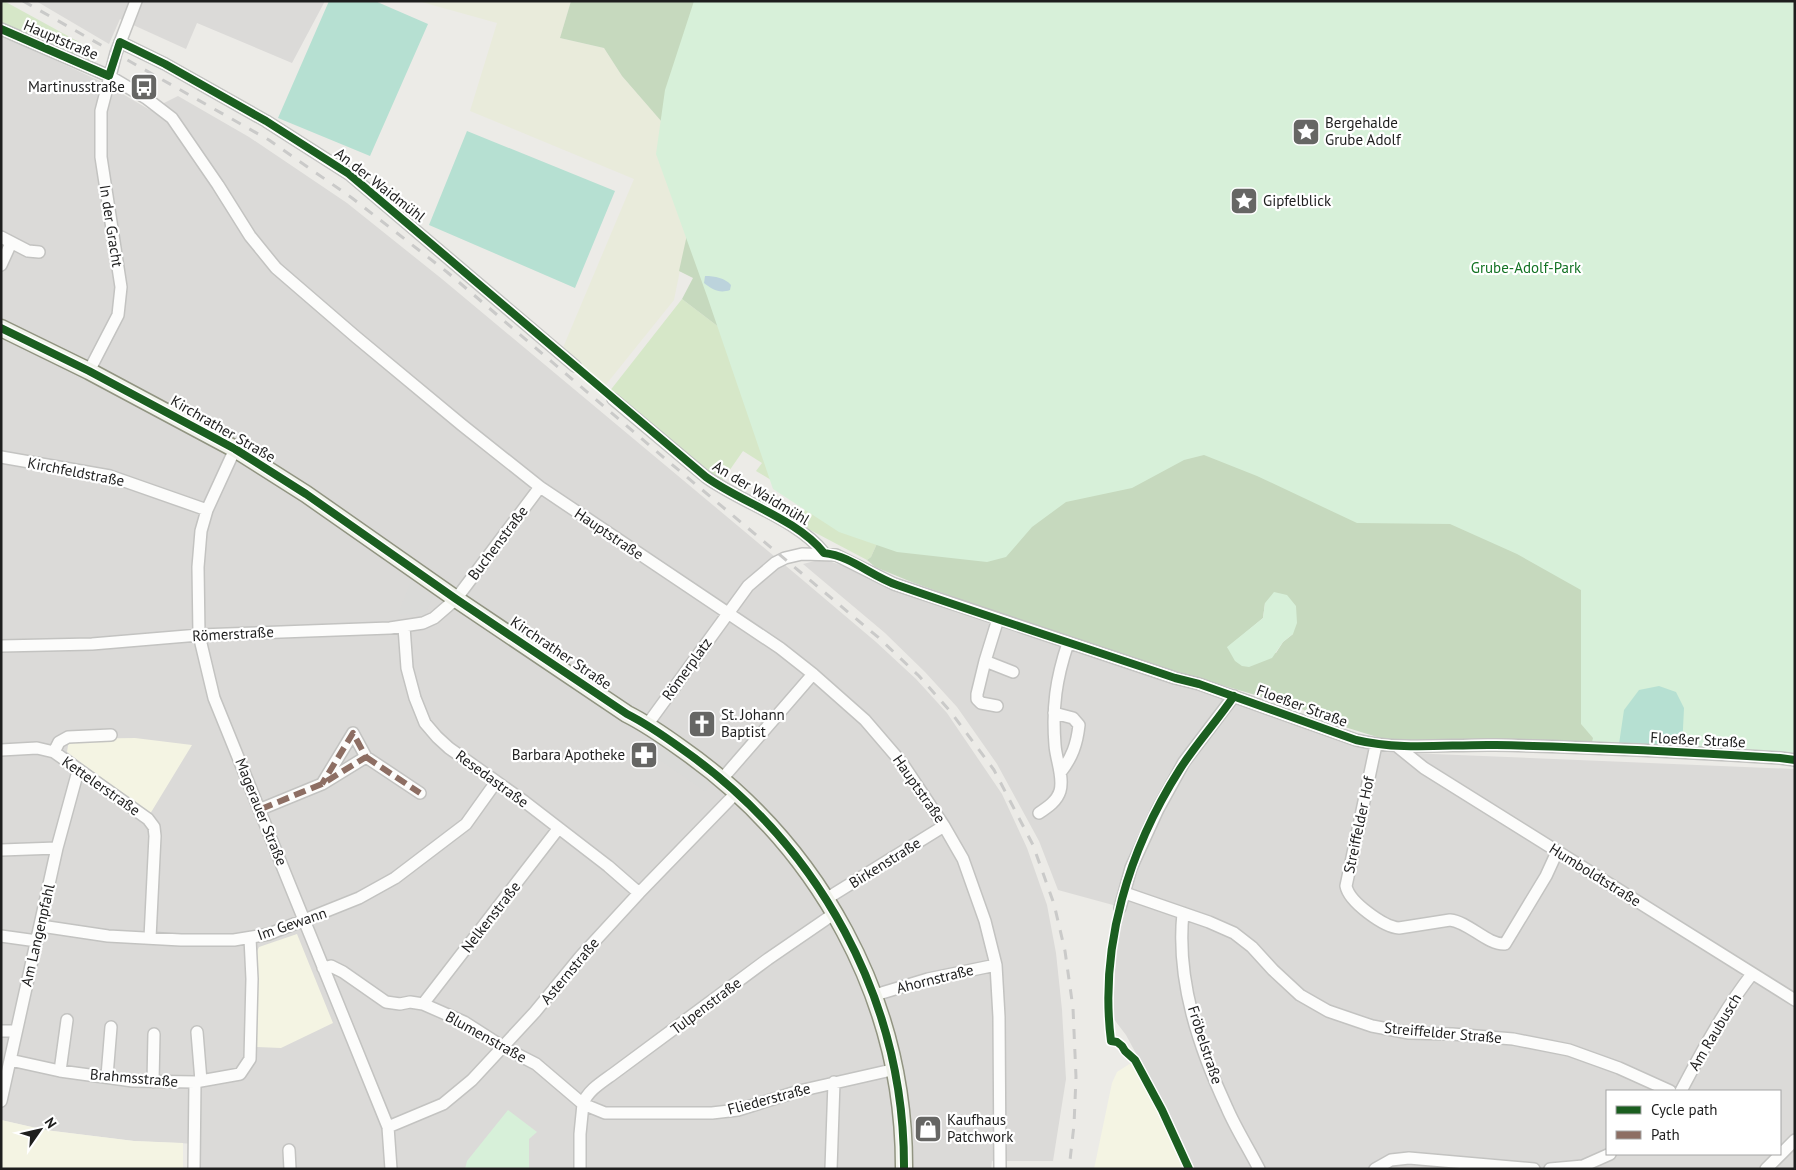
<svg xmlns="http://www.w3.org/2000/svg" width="1796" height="1170" viewBox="0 0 1796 1170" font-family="'PT Sans',sans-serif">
	<rect width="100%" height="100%" fill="#ecebe7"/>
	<path fill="#dbdad8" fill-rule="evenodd" d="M 36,1 L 325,1 L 292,63 L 197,23 L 186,49 L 120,19 L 109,44 Z
		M 1,35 L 104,83 L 150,110 L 178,96 L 249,137 L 347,203 L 442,279 L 798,576 L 876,642 L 916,679 L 947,713 L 1002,794 L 1027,848 L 1047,905 L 1056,953 L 1062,1010 L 1066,1079 L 1053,1161 L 992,1161 L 991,1169 L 199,1169 L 199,1144 L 134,1141 L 45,1130 L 1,1120 Z
		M 823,559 L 1384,752 L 1795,769 L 1795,1169 L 1193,1169 L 1166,1109 L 1126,1035 L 1113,1018 L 1116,947 L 1124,908 L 1058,890 L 1039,841 L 997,764 L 957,707 L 925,672 L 885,633 L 803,564 ZM 1607,1091 L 1780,1091 L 1780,1154 L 1607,1154 Z"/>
	<path fill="#f4f4e3" d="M 135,738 L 192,745 L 150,814 L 67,752 L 69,739 Z
		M 297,934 L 333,1023 L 281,1048 L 257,1047 L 255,955 L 259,947 Z
		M 1131,1063 L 1156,1105 L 1186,1169 L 1094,1169 L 1112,1083 L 1117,1072 Z
		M 1,1120 L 45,1130 L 134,1141 L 183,1143 L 183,1169 L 1,1169 Z"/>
	<path fill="#dadad8" d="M 411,581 L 433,596 L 425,615 L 398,614 Z
		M 651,734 L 712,780 L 706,792 L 641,747 Z"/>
	<path fill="#e9ebdb" d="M 418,1 L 571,1 L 560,38 L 604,48 L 622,76 L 668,129 L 690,221 L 674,300 L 604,387 L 562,350 L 634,179 L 470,111 L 497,23 Z"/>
	<path fill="#d6e7c8" d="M 1,1 L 4,1 L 99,53 L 92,62 L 1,23 Z
		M 682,299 L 909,472 L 871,557 L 867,560 L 797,523 L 809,503 L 756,471 L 762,463 L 743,451 L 720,484 L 609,392 Z"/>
	<path fill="#c6d9be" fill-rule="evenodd" d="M 571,1 L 1795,1 L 1601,744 L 1390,741 L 1335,724 L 1302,709 L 1141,661 L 1065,636 L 914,583 L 875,567 L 867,560 L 871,557 L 909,472 L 682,299 L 693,278 L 679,271 L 690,221 L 668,129 L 622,76 L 604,48 L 560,38 ZM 1265,603 L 1293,634 L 1283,642 L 1276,653 L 1227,648 L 1263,618 Z"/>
	<path fill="#d7f0d9" d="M 694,1 L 1795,1 L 1795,754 L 1591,746 L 1593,738 L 1581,724 L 1581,590 L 1517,554 L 1450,524 L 1357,523 L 1257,476 L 1204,455 L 1184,460 L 1132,488 L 1066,502 L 1032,527 L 1006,557 L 987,562 L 897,552 L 839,532 L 773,489 L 707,296 L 656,154 L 665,90 Z
		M 1274,592 L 1287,595 L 1296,606 L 1297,623 L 1293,634 L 1283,642 L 1272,658 L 1249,667 L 1242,666 L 1235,661 L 1227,647 L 1263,618 L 1265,603 Z
		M 508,1110 L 537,1132 L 529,1139 L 529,1169 L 465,1169 L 467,1161 Z"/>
	<path fill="#b6e0d2" d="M 329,1 L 375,1 L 428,24 L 370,156 L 278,118 Z
		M 467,131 L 615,191 L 575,288 L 429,225 Z
		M 1659,686 L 1676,692 L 1684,708 L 1682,749 L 1619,744 L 1624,710 L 1639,690 Z"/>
	<path fill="#bcd3dc" d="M 705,276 C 715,276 725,278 731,285 L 730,290 C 719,294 712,289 704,283 Z"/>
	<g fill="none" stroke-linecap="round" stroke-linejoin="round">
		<g stroke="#c3c3c1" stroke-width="14">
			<path id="street" d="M 1,29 L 109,76 L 146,98 L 172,118 L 218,185 L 250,236 L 276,268 L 356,337 L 462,425 L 540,487 L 780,648 L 813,674 L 865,720 L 902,763 L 944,826 L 963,859 L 985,921 L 996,965 L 999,1017 L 1000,1169
				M 120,42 L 165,64 L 266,121 L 349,174 L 575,366
				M 1,237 L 28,251 L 39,252
				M 1,265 L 11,243
				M 89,371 L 118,315 L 121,287 L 101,157 L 101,111 L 116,53 L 136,1
				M 613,399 L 706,477 C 742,503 797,519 824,553
				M 235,449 L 207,510 L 201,531 L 198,567 L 199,635 L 214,698 L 388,1127 L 391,1169
				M 1,457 L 110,476 L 207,510
				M 404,627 L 407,668 L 415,698 L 425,723 L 437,737 L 449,748 L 525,802 L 608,866 L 639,893
				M 1,646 L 92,644 L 199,635 L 390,628 L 423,623 L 434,618 L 456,599 L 540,487
				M 985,661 L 1013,672
				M 997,706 L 981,703 L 977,699 L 977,694 L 985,661 L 998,619
				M 1054,713 L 1073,718 L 1079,725 C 1077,744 1072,758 1060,773
				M 647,725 L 748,586 L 775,563 L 785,558 L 802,554 L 836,555 L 894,584 L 1175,678 L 1199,684 L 1356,740 C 1402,751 1449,744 1496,745 C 1591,747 1686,752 1780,758 L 1795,760
				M 1376,745 L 1346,886 C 1349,902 1384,927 1399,928 L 1450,920 C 1469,922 1487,945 1505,944 L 1546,876 L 1557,852
				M 1398,747 L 1424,768 L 1795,1000
				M 1,750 L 37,748 L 54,752 L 148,819 L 154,827 L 155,836 L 150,938
				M 54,752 L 59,742 L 68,737 L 111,735
				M 366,757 L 420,793
				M 722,779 L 813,674
				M 261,809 L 322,784 L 366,757 L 353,733 L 322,784
				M 1039,813 C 1048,807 1057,801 1060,791 C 1064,777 1056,760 1055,745 C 1052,707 1056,679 1068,643
				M 1,850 L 57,848
				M 1125,893 L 1209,922 L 1234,933 L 1252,947 L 1273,970 L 1300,995 L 1328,1011 L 1372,1026 L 1409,1033 L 1452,1034 L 1513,1039 L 1569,1050 L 1619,1068 L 1670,1091
				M 826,899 L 944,826
				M 1120,908 L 1131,868 L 1158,809 L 1184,762 L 1234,696
				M 835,913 L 768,959 L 613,1074 C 602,1082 587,1091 583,1104 L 605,1113 L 712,1113 L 738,1110 L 799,1091 L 896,1069
				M 1183,913 C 1176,980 1199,1048 1227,1108 C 1236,1129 1249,1149 1259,1169
				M 41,926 L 108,936 L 181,940 L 234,940 L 269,934 L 359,898 L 395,878 L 466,824 L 496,782
				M 1,936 L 37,941
				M 323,968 L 331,966 L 343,972 L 386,1002 L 400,1004 L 410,1002 L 423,1004 L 464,1022 L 503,1047 L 536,1064 L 583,1104 L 580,1134 L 580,1169
				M 875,995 L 928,979 L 996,965
				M 423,1004 L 558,829
				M 1,1031 L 16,1031
				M 197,1032 L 201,1081
				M 10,1060 L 60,1071 L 133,1081 L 195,1082 L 240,1074 L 250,1059 L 252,979 L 250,938
				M 60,1071 L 67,1020
				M 107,1076 L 111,1027
				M 153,1082 L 154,1034
				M 1681,1091 C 1702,1051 1724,1010 1752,974
				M 1,1101 L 57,848 L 78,771
				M 388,1127 L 443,1104 L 472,1080 L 535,1012 L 581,956 L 639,893 L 737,792
				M 289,1150 L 290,1169
				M 194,1169 L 195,1082
				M 831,1169 L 834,1082
				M 1375,1169 L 1391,1160 L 1409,1158 L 1534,1169
				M 1550,1169 L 1583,1166 L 1610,1154
				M 1766,1169 L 1795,1140"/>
		</g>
		<g stroke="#919481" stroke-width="19">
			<path id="secondary" d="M 1,328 L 89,371 L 235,449 L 306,494 L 456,599 L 627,714 C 647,724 664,736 682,749 C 819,845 905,1000 904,1169"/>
		</g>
		<use href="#street" stroke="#fcfcfb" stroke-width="11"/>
		<use href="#secondary" stroke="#f1f3eb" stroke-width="16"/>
		<path stroke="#cacac9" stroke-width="3" stroke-dasharray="10 10" stroke-linecap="butt" d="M 23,1 L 269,140 L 352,198 L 447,272 L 669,462 L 879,638 L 919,676 L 950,711 L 994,770 L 1033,845 L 1054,904 L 1065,951 L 1073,1008 L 1076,1077 L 1074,1125 L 1069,1169"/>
		<path stroke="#8d6e63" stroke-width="6" stroke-dasharray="12 6" stroke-linecap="butt" d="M 366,757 L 420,793
			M 261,809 L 322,784 L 366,757 L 353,733 L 322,784"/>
		<g stroke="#fff" stroke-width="11">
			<path id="cycleway" d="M 1,29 L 109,76 L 120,42 L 165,64 L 266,121 L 349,174 L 706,477 C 742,503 797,519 824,553 C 851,556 871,576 897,585 C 989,617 1083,647 1175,678 L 1199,684 L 1356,740 C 1402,751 1449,744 1496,745 C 1591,747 1686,752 1780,758 L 1795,760
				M 1,328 L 89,371 L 235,449 L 306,494 L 456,599 L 627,714 C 647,724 664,736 682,749 C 819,845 905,1000 904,1169
				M 1189,1169 L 1162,1110 L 1135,1060 L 1125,1051 L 1122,1046 L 1117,1042 L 1111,1041 C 1099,946 1129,849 1180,769 C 1196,744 1217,721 1234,696"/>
		</g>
		<use href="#cycleway" stroke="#1b5e20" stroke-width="8"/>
	</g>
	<defs>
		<g id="bus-square" transform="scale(1.4375)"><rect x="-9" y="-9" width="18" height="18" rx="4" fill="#666664" stroke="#fff"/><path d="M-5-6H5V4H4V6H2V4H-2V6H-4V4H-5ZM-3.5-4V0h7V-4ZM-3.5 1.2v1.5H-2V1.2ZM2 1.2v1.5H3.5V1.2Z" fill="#fff"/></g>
		<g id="sight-square" transform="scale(1.4375)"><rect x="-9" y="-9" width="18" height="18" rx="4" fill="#666664" stroke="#fff"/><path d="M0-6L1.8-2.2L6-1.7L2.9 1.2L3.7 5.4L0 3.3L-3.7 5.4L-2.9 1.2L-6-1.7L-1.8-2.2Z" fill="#fff"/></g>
		<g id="church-square" transform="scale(1.4375)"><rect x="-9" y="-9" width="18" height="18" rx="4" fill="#666664" stroke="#fff"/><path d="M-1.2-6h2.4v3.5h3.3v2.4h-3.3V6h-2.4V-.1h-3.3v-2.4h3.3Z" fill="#fff"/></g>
		<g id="pharmacy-square" transform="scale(1.4375)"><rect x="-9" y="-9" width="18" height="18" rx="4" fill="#666664" stroke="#fff"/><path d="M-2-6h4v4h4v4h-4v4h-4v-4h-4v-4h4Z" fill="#fff"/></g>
		<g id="shop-square" transform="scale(1.4375)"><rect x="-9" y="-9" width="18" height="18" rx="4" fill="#666664" stroke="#fff"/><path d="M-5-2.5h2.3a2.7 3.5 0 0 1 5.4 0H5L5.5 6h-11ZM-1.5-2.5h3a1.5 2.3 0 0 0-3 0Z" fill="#fff"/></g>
	</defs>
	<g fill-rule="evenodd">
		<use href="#bus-square" x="144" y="87"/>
		<use href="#sight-square" x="1306" y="132"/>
		<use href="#sight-square" x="1244" y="201"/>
		<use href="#church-square" x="702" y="724"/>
		<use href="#pharmacy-square" x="644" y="755"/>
		<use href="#shop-square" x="928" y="1129"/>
	</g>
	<g text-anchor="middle" stroke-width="4.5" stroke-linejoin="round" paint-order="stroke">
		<g font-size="15" fill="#1e1e1e" stroke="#fff">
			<text transform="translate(61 40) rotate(23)" y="5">Hauptstraße</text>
			<text transform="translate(380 185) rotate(38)" y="5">An der Waidmühl</text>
			<text transform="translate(111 226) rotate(81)" y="5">In der Gracht</text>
			<text transform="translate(223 429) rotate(30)" y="5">Kirchrather Straße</text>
			<text transform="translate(76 472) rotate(11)" y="5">Kirchfeldstraße</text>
			<text transform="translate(761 493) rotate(31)" y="5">An der Waidmühl</text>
			<text transform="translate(609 534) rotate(34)" y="5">Hauptstraße</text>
			<text transform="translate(498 543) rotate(-53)" y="5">Buchenstraße</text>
			<text transform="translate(233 634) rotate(-3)" y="5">Römerstraße</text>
			<text transform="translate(561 653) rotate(34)" y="5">Kirchrather Straße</text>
			<text transform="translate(687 669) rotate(-54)" y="5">Römerplatz</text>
			<text transform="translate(1302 706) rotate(20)" y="5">Floeßer Straße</text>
			<text transform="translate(1698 740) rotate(3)" y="5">Floeßer Straße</text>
			<text transform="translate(492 779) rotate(36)" y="5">Resedastraße</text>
			<text transform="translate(101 786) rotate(35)" y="5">Kettelerstraße</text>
			<text transform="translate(919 789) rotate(55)" y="5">Hauptstraße</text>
			<text transform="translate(261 812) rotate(68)" y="5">Magerauer Straße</text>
			<text transform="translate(1359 825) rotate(-78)" y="5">Streiffelder Hof</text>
			<text transform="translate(885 863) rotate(-32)" y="5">Birkenstraße</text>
			<text transform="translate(1595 875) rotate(32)" y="5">Humboldtstraße</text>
			<text transform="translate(491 917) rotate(-52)" y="5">Nelkenstraße</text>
			<text transform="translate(292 924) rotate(-19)" y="5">Im Gewann</text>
			<text transform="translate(38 935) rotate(-77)" y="5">Am Langenpfahl</text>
			<text transform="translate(570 971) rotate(-50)" y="5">Asternstraße</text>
			<text transform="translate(935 979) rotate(-14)" y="5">Ahornstraße</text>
			<text transform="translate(706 1006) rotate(-37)" y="5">Tulpenstraße</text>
			<text transform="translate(1715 1032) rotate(-59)" y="5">Am Raubusch</text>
			<text transform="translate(1443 1033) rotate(5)" y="5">Streiffelder Straße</text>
			<text transform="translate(486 1037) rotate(29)" y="5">Blumenstraße</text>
			<text transform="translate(1205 1045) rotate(72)" y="5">Fröbelstraße</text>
			<text transform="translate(134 1078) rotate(5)" y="5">Brahmsstraße</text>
			<text transform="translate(769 1099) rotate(-15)" y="5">Fliederstraße</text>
		</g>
		<g font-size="15" fill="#1e1e1e" stroke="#fff" text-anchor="start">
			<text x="125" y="92" text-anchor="end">Martinusstraße</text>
			<text x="1325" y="128">Bergehalde<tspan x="1325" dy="17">Grube Adolf</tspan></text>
			<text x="1263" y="206">Gipfelblick</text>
			<text x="721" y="720">St. Johann<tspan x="721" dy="17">Baptist</tspan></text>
			<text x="625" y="760" text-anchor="end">Barbara Apotheke</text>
			<text x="947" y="1125">Kaufhaus<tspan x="947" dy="17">Patchwork</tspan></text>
		</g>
		<g font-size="15" fill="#147325" stroke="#fff">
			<text x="1526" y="273">Grube-Adolf-Park</text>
		</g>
	</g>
	<rect width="1796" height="1170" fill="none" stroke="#1e1e1e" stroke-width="5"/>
	<rect x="1606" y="1090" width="175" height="65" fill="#ffffff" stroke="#a5a5a5"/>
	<rect x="1616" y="1106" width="25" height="8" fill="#1b5e20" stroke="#a5a5a5"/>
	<text x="1651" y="1115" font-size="15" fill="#1e1e1e">Cycle path</text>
	<rect x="1616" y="1131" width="25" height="8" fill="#8d6e63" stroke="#a5a5a5"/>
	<text x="1651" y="1140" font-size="15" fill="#1e1e1e">Path</text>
	<g transform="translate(40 1130) rotate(56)" stroke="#ffffff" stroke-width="4" paint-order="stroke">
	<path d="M0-4L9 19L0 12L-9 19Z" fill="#1e1e1e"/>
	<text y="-8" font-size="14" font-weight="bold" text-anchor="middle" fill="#1e1e1e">N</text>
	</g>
</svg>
